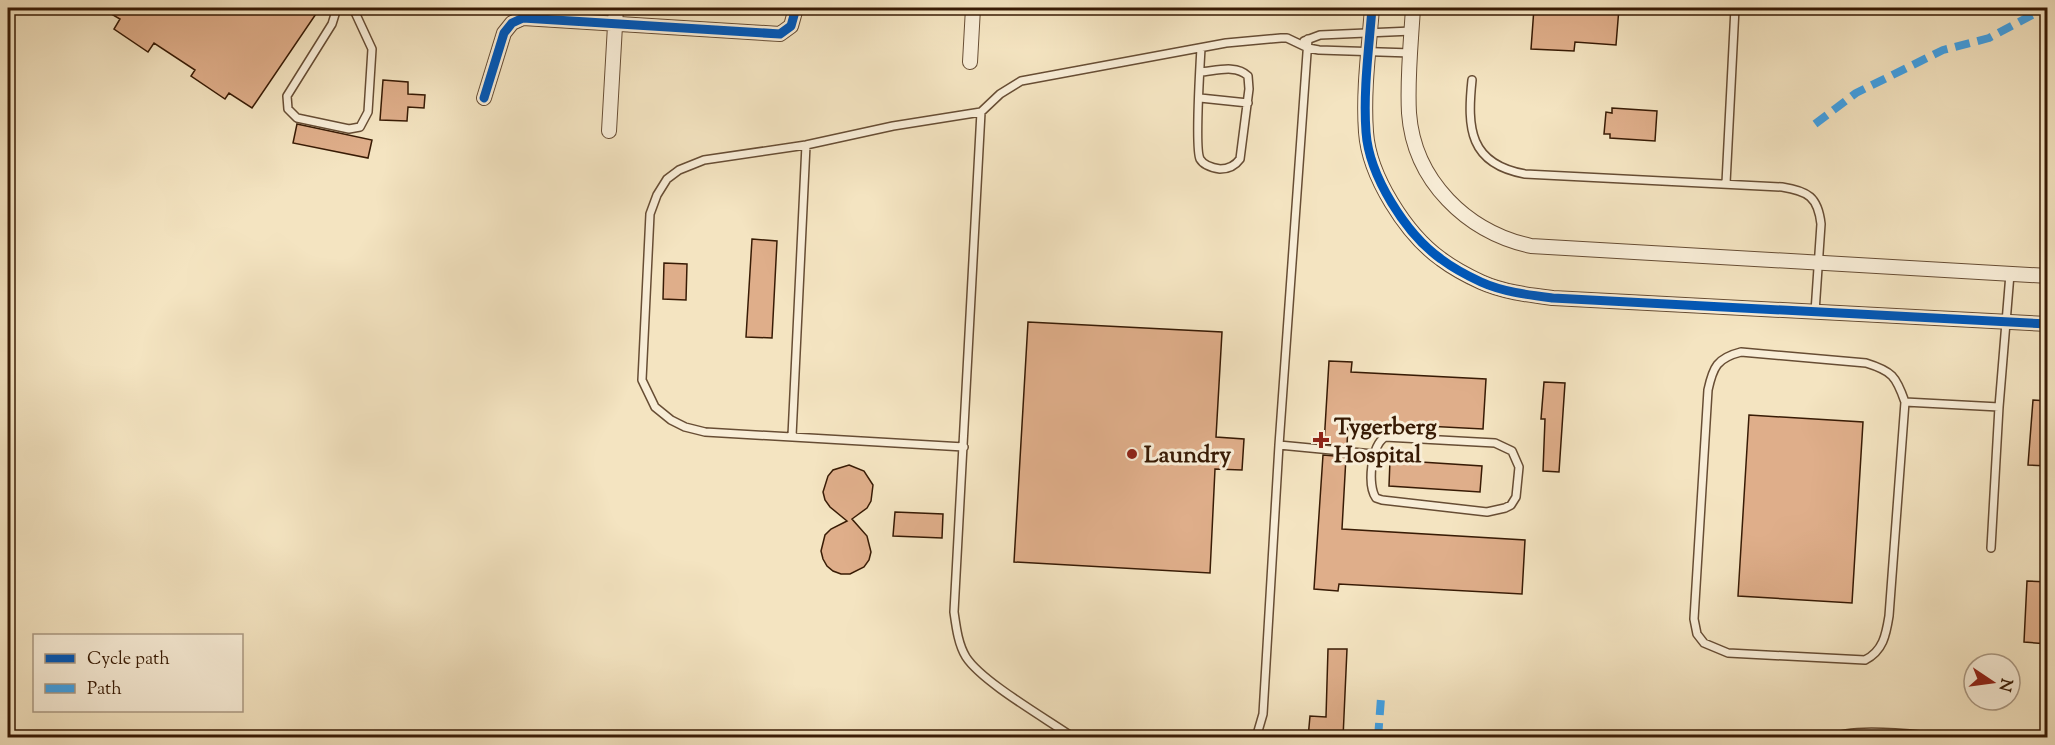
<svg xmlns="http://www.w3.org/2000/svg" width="2055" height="745" viewBox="0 0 2055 745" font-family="'Sorts Mill Goudy',serif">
	<rect width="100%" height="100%" fill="#f4e4c1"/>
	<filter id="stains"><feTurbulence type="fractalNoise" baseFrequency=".00333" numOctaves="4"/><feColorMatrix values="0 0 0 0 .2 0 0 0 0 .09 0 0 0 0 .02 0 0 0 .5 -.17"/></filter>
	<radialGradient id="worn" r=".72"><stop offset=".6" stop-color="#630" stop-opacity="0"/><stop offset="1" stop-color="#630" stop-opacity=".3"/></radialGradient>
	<path fill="#dfae8a" stroke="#381b05" stroke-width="1.5" d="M 101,8 L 320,8 L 252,108 L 229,93 L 225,99 L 191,76 L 195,70 L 154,43 L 148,52 L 114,29 L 120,19 Z
		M 1534,8 L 1585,9 L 1585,8 L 1619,8 L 1616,45 L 1575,42 L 1574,51 L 1531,49 Z
		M 383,80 L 408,82 L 408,94 L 425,95 L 424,108 L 408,107 L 407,121 L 380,120 Z
		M 1612,108 L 1657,111 L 1655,141 L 1610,138 L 1610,134 L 1604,134 L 1606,112 L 1612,113 Z
		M 297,124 L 372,140 L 368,158 L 293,143 Z
		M 752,239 L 777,241 L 772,338 L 746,337 Z
		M 664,263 L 687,264 L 686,300 L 663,299 Z
		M 1028,322 L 1222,332 L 1216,437 L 1244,439 L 1242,470 L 1215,469 L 1210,573 L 1014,562 Z
		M 1329,361 L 1352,362 L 1351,372 L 1486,379 L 1483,429 L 1348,422 L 1347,446 L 1324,444 Z
		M 1544,382 L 1565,383 L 1559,472 L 1543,471 L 1545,419 L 1541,419 Z
		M 2033,400 L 2048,401 L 2048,466 L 2028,465 Z
		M 1749,415 L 1863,422 L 1852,603 L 1738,596 Z
		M 1323,455 L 1346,457 L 1342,529 L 1525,540 L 1522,594 L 1339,584 L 1338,591 L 1314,589 Z
		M 1390,460 L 1482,466 L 1480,492 L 1389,486 Z
		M 849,465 L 864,471 L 873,485 L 871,501 L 867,508 L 852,519 L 867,536 L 871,552 L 869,560 L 864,567 L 850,574 L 841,574 L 833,571 L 827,566 L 823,559 L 821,551 L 825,535 L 831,529 L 847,521 L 830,507 L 825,500 L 823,492 L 828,476 L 833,470 Z
		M 895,512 L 943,514 L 942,538 L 893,536 Z
		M 2027,581 L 2048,582 L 2048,644 L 2024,642 Z
		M 1328,649 L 1347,649 L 1343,738 L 1308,738 L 1310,716 L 1326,717 Z"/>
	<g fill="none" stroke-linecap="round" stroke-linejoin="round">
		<g stroke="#674d34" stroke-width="10">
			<path id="service" d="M 337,8 L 332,24 L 287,96 L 288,109 L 297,118 L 349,129 L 360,127 L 368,112 L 372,49 L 353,8
				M 1304,41 L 1320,35 L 1412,31
				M 1200,72 C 1215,71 1236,64 1248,76 L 1249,89 L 1240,159 C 1235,166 1229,169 1220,169 C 1213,168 1204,166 1200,159 C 1195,149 1200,65 1201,48
				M 1472,80 C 1467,128 1469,164 1525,174 L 1782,187 C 1808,191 1818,197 1821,224 L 1815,312
				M 1200,98 L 1248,103
				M 981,112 L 954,612 C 956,626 958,644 966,657 C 982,682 1047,719 1074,738
				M 1726,183 L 1735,8
				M 1741,352 L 1866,363 C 1892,371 1896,376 1905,402 L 1889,616 C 1886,635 1883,651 1865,660 L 1728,653 L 1704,643 L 1697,634 L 1694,619 L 1708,390 C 1713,367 1717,358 1741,352 Z
				M 1905,402 L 1999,407 L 2010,274
				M 792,436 L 806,145
				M 1385,437 L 1495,443 L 1512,451 L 1519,467 L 1516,497 L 1511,505 L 1505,508 L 1487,512 L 1382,500 L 1376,498 C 1367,485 1371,446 1385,437 Z
				M 1279,445 L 1373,454
				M 964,447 L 705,432 L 685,427 L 671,420 L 655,407 L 642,380 L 650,214 L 657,195 L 667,179 L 679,170 L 704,160 L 806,145 L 893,126 L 981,112 L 1000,94 L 1021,81 L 1226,43 L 1281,38 L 1287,38 L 1308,48 L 1319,50 L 1411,53
				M 1991,548 L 1999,407
				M 1256,738 L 1263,714 L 1279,445 L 1308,39
				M 1834,738 C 1849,726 1932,736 1954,738"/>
		</g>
		<g stroke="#674d34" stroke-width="16">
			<path id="minor" d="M 1372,8 C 1369,48 1363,91 1366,132 C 1369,176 1406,234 1441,259 C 1453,268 1468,276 1481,282 C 1503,292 1529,295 1553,298 L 2048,324
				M 1413,8 C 1411,42 1407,78 1409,113 C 1414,181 1467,232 1531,246 L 2048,276
				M 970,62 L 973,8
				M 484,98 L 504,33 L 512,23 L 523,18 L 780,34 L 791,26 L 796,8
				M 609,131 L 616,8"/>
		</g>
		<use href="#service" stroke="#f8edd7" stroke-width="7"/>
		<use href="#minor" stroke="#f8edd7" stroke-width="14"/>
		<path stroke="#3fa2e9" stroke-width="8" stroke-dasharray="15 8" stroke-linecap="butt" d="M 1815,124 L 1856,93 L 1943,50 L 1989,38 L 2045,8
			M 1378,738 L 1381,698"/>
		<g stroke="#f8edd7" stroke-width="13">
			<path id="cycleway" d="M 1372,8 C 1369,48 1363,91 1366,132 C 1369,176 1406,234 1441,259 C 1453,268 1468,276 1481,282 C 1503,292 1529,295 1553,298 L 2048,324
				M 484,98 L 504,33 L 512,23 L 523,18 L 780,34 L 791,26 L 796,8"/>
		</g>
		<use href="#cycleway" stroke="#0057b8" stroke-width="9"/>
	</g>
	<g fill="#8f2418" stroke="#f8edd7" stroke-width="2">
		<path d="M1318 431h6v6h6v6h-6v6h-6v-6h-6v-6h6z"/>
		<circle cx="1132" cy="454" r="6"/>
	</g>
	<g text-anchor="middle" stroke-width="6" stroke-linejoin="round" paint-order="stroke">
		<g font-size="24" font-weight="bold" fill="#381b05" stroke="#f8edd7" text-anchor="start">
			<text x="1334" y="434">Tygerberg<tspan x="1334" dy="28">Hospital</tspan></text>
			<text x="1144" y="462">Laundry</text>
		</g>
	</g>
	<rect width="2055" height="745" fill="none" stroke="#f4e4c1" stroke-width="30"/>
	<rect x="9" y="9" width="2037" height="727" fill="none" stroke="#381b05" stroke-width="3"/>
	<rect x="15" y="15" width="2025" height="715" fill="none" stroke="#381b05" stroke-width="1.5"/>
	<rect x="33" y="634" width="210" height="78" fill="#f8edd7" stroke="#ab9983" stroke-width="1.5"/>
	<rect x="45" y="654" width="30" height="9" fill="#0057b8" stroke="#ab9983" stroke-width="1.5"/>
	<text x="87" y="664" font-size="18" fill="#381b05">Cycle path</text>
	<rect x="45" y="684" width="30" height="9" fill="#3fa2e9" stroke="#ab9983" stroke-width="1.5"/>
	<text x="87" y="694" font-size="18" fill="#381b05">Path</text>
	<g transform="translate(1992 682) rotate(103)"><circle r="28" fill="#f8edd7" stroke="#ab9983" stroke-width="1.5"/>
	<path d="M0-4.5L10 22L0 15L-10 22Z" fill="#8f2418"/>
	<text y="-9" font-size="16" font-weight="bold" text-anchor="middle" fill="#381b05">N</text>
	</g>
	<rect width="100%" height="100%" filter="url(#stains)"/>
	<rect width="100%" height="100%" fill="url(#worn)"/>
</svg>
